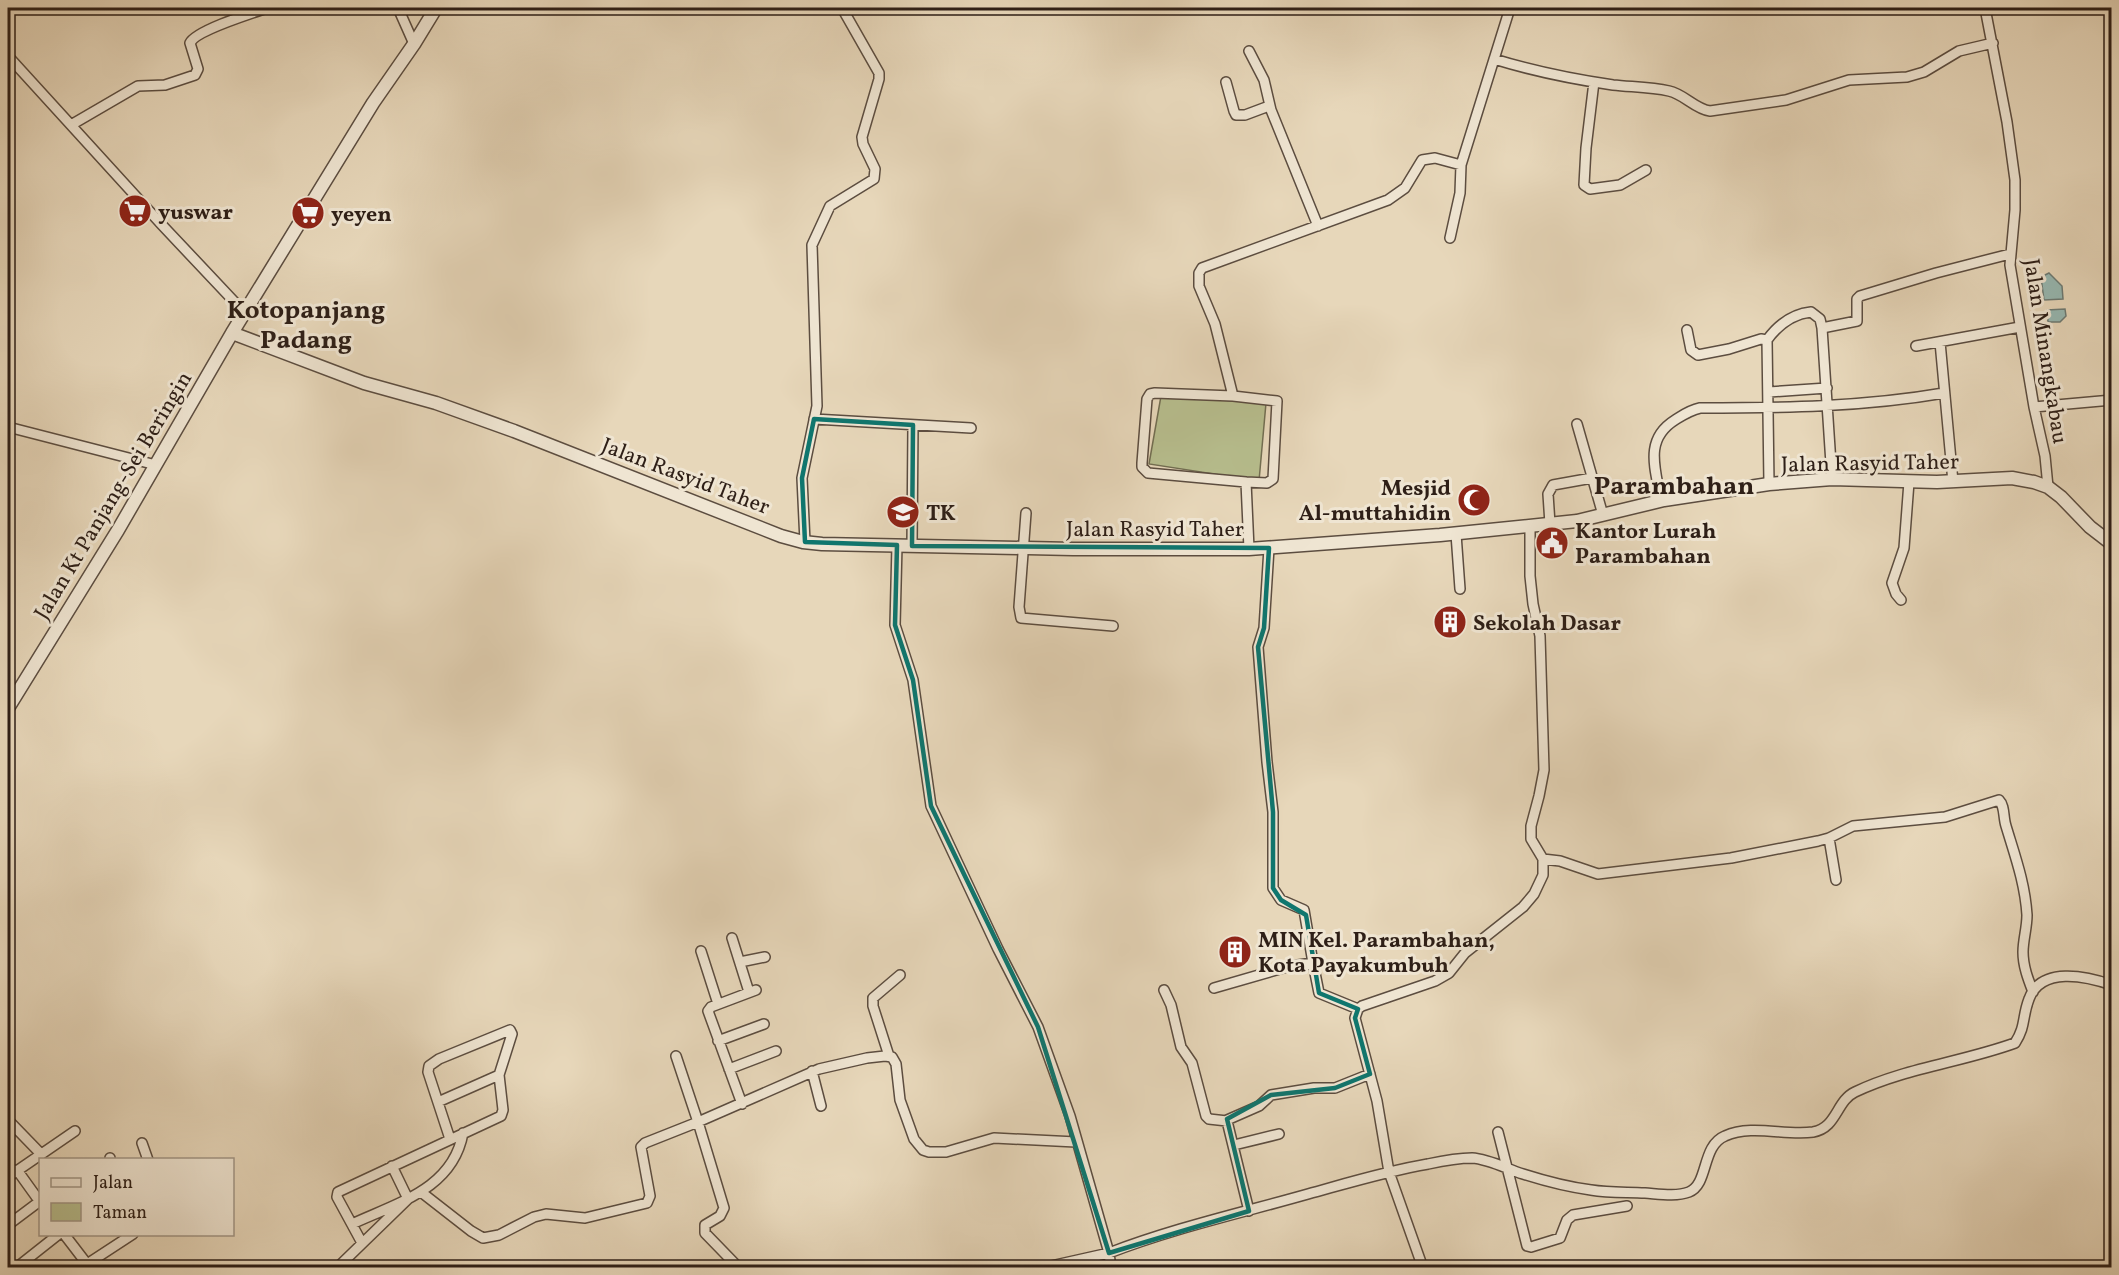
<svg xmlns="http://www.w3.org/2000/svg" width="2119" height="1275" viewBox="0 0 2119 1275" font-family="Vollkorn,serif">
	<rect width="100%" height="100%" fill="#e7d7ba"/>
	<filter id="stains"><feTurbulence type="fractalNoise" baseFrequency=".00333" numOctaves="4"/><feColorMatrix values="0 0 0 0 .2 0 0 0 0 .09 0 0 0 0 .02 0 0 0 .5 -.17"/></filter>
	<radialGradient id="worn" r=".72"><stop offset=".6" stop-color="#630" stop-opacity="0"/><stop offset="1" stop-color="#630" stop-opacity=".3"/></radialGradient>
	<path fill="#b7be8e" stroke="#726e52" stroke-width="1.5" d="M 1161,396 L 1266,403 L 1259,481 L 1149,464 Z"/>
	<path fill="#97b9b3" stroke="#6d7b75" stroke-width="1.5" d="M 2049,273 L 2062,286 L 2063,299 L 2044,300 L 2041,277 Z
		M 2065,309 L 2066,316 L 2060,322 L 2048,322 L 2047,310 Z"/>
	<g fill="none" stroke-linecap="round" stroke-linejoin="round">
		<g stroke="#5c4d40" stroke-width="12">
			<path id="minor" d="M 398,8 L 414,44
				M 1985,8 L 2007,122 L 2015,180 L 2015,210 L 2010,265 L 2034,407 L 2045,456 L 2048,487
				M 1249,51 L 1264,80 L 1271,110 L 1318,226
				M 8,56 L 162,225 L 244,312
				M 1494,59 C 1533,71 1572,79 1613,85 C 1631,87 1651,87 1669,91 C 1684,94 1695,109 1710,111 L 1786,100 L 1849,80 L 1907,77 L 1924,72 L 1959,51 L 1993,43
				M 1226,82 L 1234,111 L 1236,115 L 1245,115 L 1269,106
				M 1594,82 L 1586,148 L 1584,185 L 1590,189 L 1620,185 L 1646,170
				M 71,125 L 138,86 L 165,85 L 195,75 L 198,69 L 190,43 C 195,31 252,13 267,8
				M 1450,238 L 1460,193 L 1461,165 L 1510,8
				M 1822,328 L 1857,321 L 1857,299 L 1860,296 L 1936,273 L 2010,254
				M 1687,330 L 1691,350 L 1698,355 L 1729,349 L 1761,339 L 1767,340 L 1769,484
				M 1767,340 C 1778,325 1792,314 1811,312 L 1820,319 L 1822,328 L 1832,479
				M 1940,342 L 1953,482
				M 1916,346 L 2020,327
				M 1769,392 L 1827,388
				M 1233,396 L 1215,324 L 1199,286 L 1199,273 L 1202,268 L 1388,200 L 1405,188 L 1422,160 L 1435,158 L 1461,165
				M 2034,407 L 2112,400
				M 814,419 L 971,428
				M 1577,424 L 1603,515
				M 8,427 L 156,465
				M 1246,482 L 1148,473 L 1142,467 L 1142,463 L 1147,399 L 1150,394 L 1155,393 L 1233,396 L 1277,401 L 1273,479 L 1267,483 L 1246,482 L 1249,549
				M 1661,501 C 1656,470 1643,440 1675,420 C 1683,415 1690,410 1700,408 C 1782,408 1863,407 1944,393
				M 1026,513 L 1019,607 L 1021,618 L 1113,626
				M 1550,524 L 1548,494 L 1553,485 L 1592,478
				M 1456,534 L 1460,589
				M 805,542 L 802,478 L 817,406 L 812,245 L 830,206 L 874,179 L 875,169 L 863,144 L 862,137 L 879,79 L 879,73 L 842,8
				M 897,545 L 895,625 L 913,680 L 931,806 L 998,949 L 1038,1027 L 1070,1116 L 1109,1253 C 1174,1228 1241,1213 1308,1194 C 1348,1183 1387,1171 1428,1164 C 1442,1161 1457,1158 1472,1158 C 1489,1159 1507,1169 1523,1174 C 1545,1181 1568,1187 1591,1190 C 1609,1193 1627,1192 1645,1193 C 1659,1194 1676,1197 1689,1192 C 1709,1184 1701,1146 1725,1136 C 1752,1124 1785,1136 1813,1132 C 1837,1128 1836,1101 1855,1092 C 1905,1068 1963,1062 2015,1043 C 2026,1026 2022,1017 2029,999 C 2041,966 2086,976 2112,985
				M 912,546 L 913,425
				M 1269,548 L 1264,628 L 1258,647 L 1267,762 L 1273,812 L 1273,888 L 1281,900 L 1304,910 L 1313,963
				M 1901,600 L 1896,594 L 1892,583 L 1904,548 L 1909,482
				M 1829,838 L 1836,880
				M 1543,859 L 1560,861 L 1598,874 L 1731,858 L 1818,841 L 1829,838 L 1853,826 L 1945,817 L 1999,800 C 2005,806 2003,817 2006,826 C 2015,856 2025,883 2027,915 C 2027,928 2023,940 2023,952 C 2023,966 2028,979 2033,992
				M 732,938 L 749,992
				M 701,951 L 718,1004
				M 740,962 L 765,957
				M 1214,988 L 1290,966 L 1313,963 L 1319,993 L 1358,1009
				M 1164,990 L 1171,1005 L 1181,1047 L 1192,1063 L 1206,1116 L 1209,1119 L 1227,1121 L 1249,1211
				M 718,1041 L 764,1024
				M 889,1056 L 873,1006 L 873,998 L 900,975
				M 729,1069 L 776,1051
				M 812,1071 L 821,1106
				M 438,1102 L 499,1075
				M 742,1104 L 708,1011 L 711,1007 L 756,990
				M 8,1120 L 41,1154
				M 1227,1120 L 1259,1106 L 1271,1095 L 1314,1088 L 1335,1088 L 1370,1074
				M 1498,1132 L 1527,1246 L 1531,1247 L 1560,1238 L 1567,1220 L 1573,1215 L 1627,1206
				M 142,1143 L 148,1160
				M 1234,1145 L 1279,1134
				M 110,1158 L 110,1160
				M 17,1170 L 40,1202
				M 8,1177 L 75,1131
				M 421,1192 L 471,1231 L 483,1238 L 499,1235 L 534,1217 L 546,1214 L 585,1218 L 647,1203 L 650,1196 L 641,1147 L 645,1143 L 698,1122 L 676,1056
				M 352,1224 C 397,1203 453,1189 463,1133
				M 8,1225 L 40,1201
				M 64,1234 L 87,1264
				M 362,1243 L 337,1197 L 338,1192 L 501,1116 L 503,1110 L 499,1075 L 512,1034 L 510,1030 L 439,1059 L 429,1066 L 428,1072 L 450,1139
				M 338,1267 L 408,1199 L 392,1166
				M 16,1268 L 59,1234
				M 81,1268 L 133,1234
				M 739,1268 L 705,1233 L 705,1225 L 720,1216 L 724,1208 L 698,1122 L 819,1069 L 867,1058 L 885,1056 L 892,1057 L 896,1064 L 900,1100 L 914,1139 L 923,1150 L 929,1152 L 946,1152 L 994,1138 L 1076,1142
				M 1042,1268 L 1109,1253 L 1111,1268
				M 1423,1268 L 1389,1172 L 1377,1101 L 1355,1018 L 1358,1009 L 1362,1006 L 1435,981 L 1449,973 L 1465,953 L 1523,907 L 1534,894 L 1543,875 L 1543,859 L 1531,839 L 1531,826 L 1539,796 L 1544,770 L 1540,636 L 1533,604 L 1530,576 L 1530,526"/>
		</g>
		<g stroke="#5c4d40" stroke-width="15">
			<path id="tertiary" d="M 436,8 L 414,44 L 373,103 L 232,333 L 364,383 L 436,403 L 514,431 L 781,536 L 803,542 L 822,544 L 1073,549 L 1249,549 L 1440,535 L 1577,521 L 1664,500 L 1769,484 L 1832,479 L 1937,482 L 2012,478 L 2034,482 L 2048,487 L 2061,497 L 2090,527 L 2112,544
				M 8,708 L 118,530 L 232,333"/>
		</g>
		<use href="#minor" stroke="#efe5d2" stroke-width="9"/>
		<use href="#tertiary" stroke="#efe5d2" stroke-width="12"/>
	</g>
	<path fill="none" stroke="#0f766e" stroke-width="4.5" stroke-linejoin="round" d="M 814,419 L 913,425 L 912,546 L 1269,548 L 1264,628 L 1258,647 L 1273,812 L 1273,888 L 1281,900 L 1306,915 L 1319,993 L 1358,1009 L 1355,1018 L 1370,1074 L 1335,1088 L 1271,1095 L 1227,1119 L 1249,1211 L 1109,1253 L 1038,1027 L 931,806 L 913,680 L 895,625 L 897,545 L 805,542 L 802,478 Z"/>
	<defs>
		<g id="supermarket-disc" transform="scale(1.725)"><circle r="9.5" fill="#8f2418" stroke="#efe5d2"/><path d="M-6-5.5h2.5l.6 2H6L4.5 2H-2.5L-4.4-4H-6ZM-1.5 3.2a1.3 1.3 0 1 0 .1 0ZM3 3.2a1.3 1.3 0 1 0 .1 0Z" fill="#fff"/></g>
		<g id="mosque-disc" transform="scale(1.725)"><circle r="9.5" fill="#8f2418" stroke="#efe5d2"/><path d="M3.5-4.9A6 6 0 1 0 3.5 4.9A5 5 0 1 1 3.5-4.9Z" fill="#fff"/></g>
		<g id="school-disc" transform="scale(1.725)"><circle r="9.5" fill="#8f2418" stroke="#efe5d2"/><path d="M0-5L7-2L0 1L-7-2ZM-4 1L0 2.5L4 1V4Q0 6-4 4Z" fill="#fff"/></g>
		<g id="civic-disc" transform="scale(1.725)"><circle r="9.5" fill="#8f2418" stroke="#efe5d2"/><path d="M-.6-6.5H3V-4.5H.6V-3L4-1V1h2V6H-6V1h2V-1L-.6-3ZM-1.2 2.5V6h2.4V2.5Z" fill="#fff"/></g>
		<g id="building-disc" transform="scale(1.725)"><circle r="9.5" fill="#8f2418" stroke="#efe5d2"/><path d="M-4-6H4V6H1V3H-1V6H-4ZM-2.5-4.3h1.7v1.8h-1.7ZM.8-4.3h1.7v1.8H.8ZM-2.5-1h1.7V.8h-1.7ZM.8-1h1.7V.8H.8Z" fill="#fff"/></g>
	</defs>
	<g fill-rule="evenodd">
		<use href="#supermarket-disc" x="135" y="211"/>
		<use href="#supermarket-disc" x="308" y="213"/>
		<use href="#mosque-disc" x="1474" y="500"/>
		<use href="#school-disc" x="903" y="512"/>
		<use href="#civic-disc" x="1552" y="543"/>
		<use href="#building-disc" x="1450" y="622"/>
		<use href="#building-disc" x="1235" y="952"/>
	</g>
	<g text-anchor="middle" stroke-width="6" stroke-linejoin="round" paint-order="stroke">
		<g font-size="22" font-weight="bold" fill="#2e1f17" stroke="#efe5d2" text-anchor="start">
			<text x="158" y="219">yuswar</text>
			<text x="331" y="221">yeyen</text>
			<text x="1451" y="495" text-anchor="end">Mesjid<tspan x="1451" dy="25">Al-muttahidin</tspan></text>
			<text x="926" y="520">TK</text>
			<text x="1575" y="538">Kantor Lurah<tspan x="1575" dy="25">Parambahan</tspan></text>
			<text x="1473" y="630">Sekolah Dasar</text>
			<text x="1258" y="947">MIN Kel. Parambahan,<tspan x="1258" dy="25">Kota Payakumbuh</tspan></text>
		</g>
		<g font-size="22" fill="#2e1f17" stroke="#efe5d2">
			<text transform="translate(2047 351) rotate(81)" y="8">Jalan Minangkabau</text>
			<text transform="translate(1870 462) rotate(-1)" y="8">Jalan Rasyid Taher</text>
			<text transform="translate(686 475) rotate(21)" y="8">Jalan Rasyid Taher</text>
			<text transform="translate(112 495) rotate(-59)" y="8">Jalan Kt Panjang-Sei Beringin</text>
			<text x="1155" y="536">Jalan Rasyid Taher</text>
		</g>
		<g font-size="26" font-weight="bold" fill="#2e1f17" stroke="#efe5d2">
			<text x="306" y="318">Kotopanjang<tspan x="306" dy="30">Padang</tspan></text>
			<text x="1674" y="494">Parambahan</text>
		</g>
	</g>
	<rect width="2119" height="1275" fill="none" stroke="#e7d7ba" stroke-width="30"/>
	<rect x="9" y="9" width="2101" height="1257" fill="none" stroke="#2e1f17" stroke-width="3"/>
	<rect x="15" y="15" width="2089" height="1245" fill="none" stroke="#2e1f17" stroke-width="1.5"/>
	<rect x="39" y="1158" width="195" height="78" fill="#efe5d2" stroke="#a29687" stroke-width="1.5"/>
	<rect x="51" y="1178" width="30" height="9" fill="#efe5d2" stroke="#a29687" stroke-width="1.5"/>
	<text x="93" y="1188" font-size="18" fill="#2e1f17">Jalan</text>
	<rect x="51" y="1203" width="30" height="18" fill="#b7be8e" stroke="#a29687" stroke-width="1.5"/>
	<text x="93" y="1218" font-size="18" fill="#2e1f17">Taman</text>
	<rect width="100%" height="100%" filter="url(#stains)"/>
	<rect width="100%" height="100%" fill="url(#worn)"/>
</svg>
